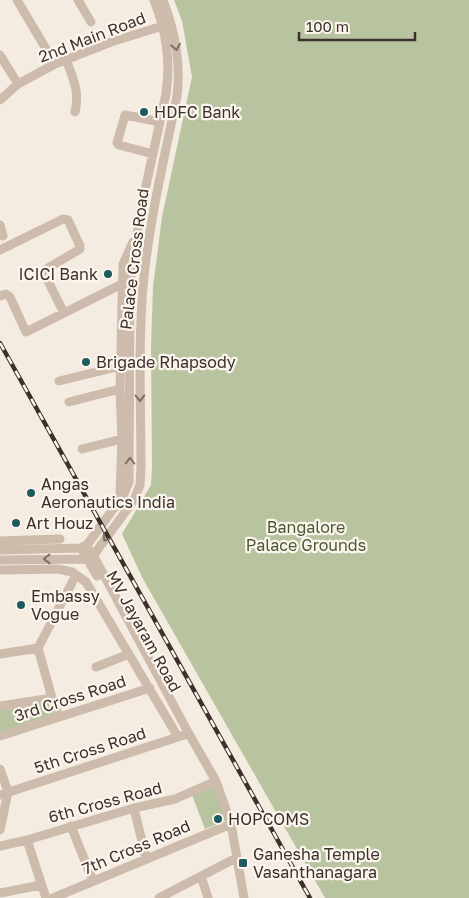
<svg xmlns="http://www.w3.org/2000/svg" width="469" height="898" viewBox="0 0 469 898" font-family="'Golos Text',sans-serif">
	<rect width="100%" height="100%" fill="#f4ebe1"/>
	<path fill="#b8c4a0" d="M 174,0 L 469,0 L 469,898 L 325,898 L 143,579 L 122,534 L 151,485 L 152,467 L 151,347 L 153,287 L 162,217 L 192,77 L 182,21 Z
		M 51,699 L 58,717 L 0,735 L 0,707 Z
		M 213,786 L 227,820 L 205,829 L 192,795 Z"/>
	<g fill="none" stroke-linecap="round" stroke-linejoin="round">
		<path stroke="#cdbbac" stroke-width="9" d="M 17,0 L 55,64
			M 78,0 L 91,22
			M 0,55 L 18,84
			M 66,59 C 73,79 80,91 75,112
			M 0,100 L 18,84 L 55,64 L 111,42 L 169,24
			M 153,154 L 119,145 L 117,143 L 125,115 L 160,122
			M 0,225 L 3,236
			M 0,250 L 63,219 L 68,220 L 80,246 L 80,249 L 43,271 L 64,313
			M 0,296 L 6,294 L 10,297 L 26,332 L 122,284
			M 59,381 L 121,366
			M 69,402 L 120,389
			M 82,449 L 122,439
			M 120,493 L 122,439 L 120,389 L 123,264 L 133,242
			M 0,541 L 60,539
			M 87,545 L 124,494 L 129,482 L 130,286 L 140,213 L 166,94 C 171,59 166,32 154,0
			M 81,548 L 97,576
			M 0,550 L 81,548 L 84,546
			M 91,551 L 189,734 L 216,781 L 231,824 L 244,898
			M 0,560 L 87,559 L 93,556 L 134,500 L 140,485 L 141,468 C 141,408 138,347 143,286 C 149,222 164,159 177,96 C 181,62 175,32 163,0
			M 0,570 L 58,569 L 72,572 L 86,582 L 178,737
			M 0,654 L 38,648
			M 96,667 L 129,654
			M 0,706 L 52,698
			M 59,717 L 52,698 L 38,648 L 76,575
			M 0,736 L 150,688
			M 0,769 L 8,792 L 0,830
			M 0,795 L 184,735
			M 134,808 L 146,858
			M 71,826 L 93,881
			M 27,840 L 46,898
			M 0,846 L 27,840 L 134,808 L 175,799 L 216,781
			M 201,876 L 208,898
			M 0,893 L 41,885
			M 53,898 L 231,824
			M 159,898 L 236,858"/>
		<g stroke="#3b302b" stroke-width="4.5">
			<path id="rail" d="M 0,343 L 310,898"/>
		</g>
		<use href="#rail" stroke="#fbf5ee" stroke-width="2.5" stroke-dasharray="8" stroke-linecap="butt"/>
	</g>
	<defs><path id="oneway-chevron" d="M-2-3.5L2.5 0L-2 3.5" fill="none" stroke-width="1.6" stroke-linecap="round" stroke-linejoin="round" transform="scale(1.25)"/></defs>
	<g stroke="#7d6f65">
		<use href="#oneway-chevron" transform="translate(176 47) rotate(79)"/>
		<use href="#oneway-chevron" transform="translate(140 398) rotate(89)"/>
		<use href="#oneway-chevron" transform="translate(130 461) rotate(-90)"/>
		<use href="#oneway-chevron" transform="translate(106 538) rotate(125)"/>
		<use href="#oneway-chevron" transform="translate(47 559) rotate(179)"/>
	</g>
	<g fill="#1f5a5e" stroke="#fbf5ee" stroke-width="2">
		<circle cx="144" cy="112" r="5"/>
		<circle cx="108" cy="274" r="5"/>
		<circle cx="86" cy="362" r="5"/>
		<circle cx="31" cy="493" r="5"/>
		<circle cx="16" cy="523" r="5"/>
		<circle cx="21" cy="605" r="5"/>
		<circle cx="218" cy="819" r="5"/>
		<rect x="238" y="858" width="10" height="10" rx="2.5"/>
	</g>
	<g text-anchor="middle" stroke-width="4.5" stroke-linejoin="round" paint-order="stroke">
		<g font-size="16" fill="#3b302b" stroke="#fbf5ee">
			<text transform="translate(92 37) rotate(-21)" y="6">2nd Main Road</text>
			<text transform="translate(134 259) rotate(-83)" y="6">Palace Cross Road</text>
			<text transform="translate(144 631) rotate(61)" y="6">MV Jayaram Road</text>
			<text transform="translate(70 698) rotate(-18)" y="6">3rd Cross Road</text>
			<text transform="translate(90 750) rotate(-18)" y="6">5th Cross Road</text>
			<text transform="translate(105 802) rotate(-15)" y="6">6th Cross Road</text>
			<text transform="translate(136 847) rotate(-23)" y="6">7th Cross Road</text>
		</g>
		<g font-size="16" fill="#3b302b" stroke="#fbf5ee" text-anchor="start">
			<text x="154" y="118">HDFC Bank</text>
			<text x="98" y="280" text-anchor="end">ICICI Bank</text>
			<text x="96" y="368">Brigade Rhapsody</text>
			<text x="41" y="490">Angas<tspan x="41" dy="18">Aeronautics India</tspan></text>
			<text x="26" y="529">Art Houz</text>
			<text x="31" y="602">Embassy<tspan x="31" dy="18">Vogue</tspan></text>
			<text x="228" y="825">HOPCOMS</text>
			<text x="253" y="860">Ganesha Temple<tspan x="253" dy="18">Vasanthanagara</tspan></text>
		</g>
		<g font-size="16" fill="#4a5a2e" stroke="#fbf5ee">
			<text x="306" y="533">Bangalore<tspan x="306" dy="18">Palace Grounds</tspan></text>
		</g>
	</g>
	<path d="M299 32v8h116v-8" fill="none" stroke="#3b302b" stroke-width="2.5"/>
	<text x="306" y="32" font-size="15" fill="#3b302b" stroke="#fbf5ee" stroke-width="4" paint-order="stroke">100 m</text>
</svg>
